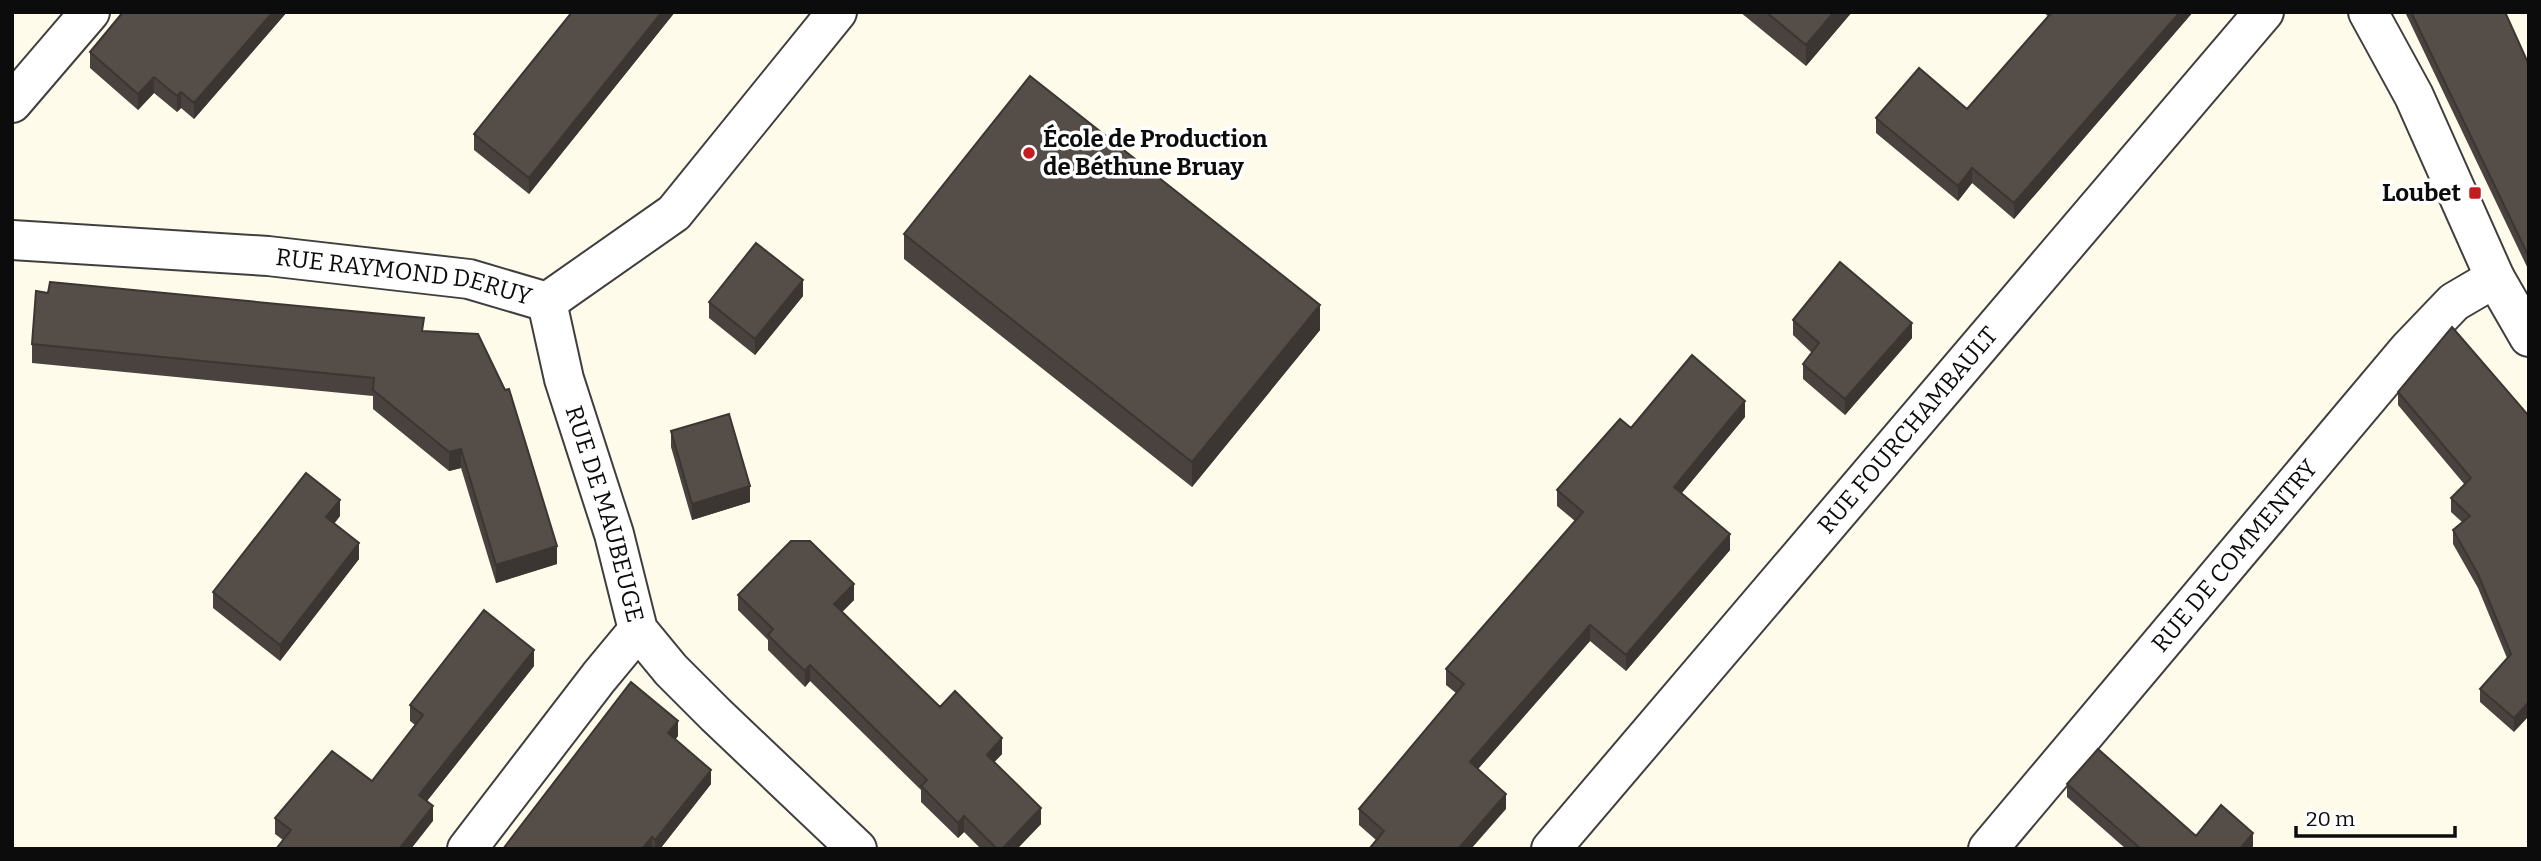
<svg xmlns="http://www.w3.org/2000/svg" width="2541" height="861" viewBox="0 0 2541 861" font-family="Bitter,serif">
	<rect width="100%" height="100%" fill="#fffbeb"/>
	<g fill="none" stroke-linecap="round" stroke-linejoin="round">
		<g stroke="#3f3f3f" stroke-width="42">
			<g id="minor">
				<path d="M 2368,12 L 2414,96 L 2495,278 L 2529,337"/>
				<path d="M 12,103 L 90,12"/>
				<path id="s1" d="M 12,240 L 268,256 L 469,279 L 547,302"/>
				<path id="s2" d="M 547,302 L 564,379 L 614,534 L 638,630 L 671,670 L 716,715 L 857,849"/>
				<path d="M 547,302 L 674,213 L 837,12"/>
				<path d="M 467,849 L 599,677 L 638,630"/>
				<path id="s3" d="M 1551,849 L 2264,12"/>
				<path id="s4" d="M 1988,849 L 2408,350 L 2454,302 L 2495,278"/>
			</g>
		</g>
		<use href="#minor" stroke="#fff" stroke-width="38"/>
	</g>
	<path fill="#49423e" d="M 287,12 L 194,119 L 181,108 L 177,112 L 154,93 L 138,110 L 90,68 L 90,52 Z
		M 572,12 L 675,12 L 529,194 L 474,150 L 474,134 Z
		M 1740,12 L 1852,12 L 1806,66 Z
		M 2043,12 L 2193,12 L 2014,219 L 1972,183 L 1958,201 L 1876,133 L 1876,118 L 1967,109 L 2048,16 Z
		M 2405,12 L 2505,12 L 2529,65 L 2529,271 Z
		M 904,234 L 1320,330 L 1192,487 L 904,259 Z
		M 803,296 L 755,355 L 709,318 L 709,302 Z
		M 1793,320 L 1912,338 L 1845,415 L 1803,379 L 1803,364 L 1812,353 L 1793,335 Z
		M 424,331 L 557,564 L 496,583 L 461,468 L 449,471 L 373,409 L 373,396 L 32,363 L 32,344 Z
		M 2398,392 L 2529,416 L 2514,732 L 2480,702 L 2480,689 L 2507,658 L 2478,588 L 2453,544 L 2453,530 L 2462,522 L 2451,512 L 2451,498 L 2465,485 L 2398,405 Z
		M 1745,417 L 1682,493 L 1730,550 L 1626,671 L 1590,641 L 1478,769 L 1506,809 L 1376,840 L 1359,825 L 1359,809 L 1456,693 L 1446,685 L 1446,669 L 1575,521 L 1557,506 L 1557,490 Z
		M 671,431 L 750,502 L 692,520 L 671,447 Z
		M 340,516 L 334,524 L 359,559 L 280,661 L 213,608 L 213,592 Z
		M 738,595 L 854,600 L 842,612 L 940,707 L 1002,754 L 994,762 L 1041,824 L 1017,849 L 981,849 L 964,832 L 958,838 L 921,802 L 921,790 L 810,681 L 805,687 L 768,650 L 768,640 L 738,610 Z
		M 534,666 L 427,801 L 433,821 L 283,840 L 275,834 L 275,818 L 372,781 L 415,725 L 410,721 L 410,705 Z
		M 678,736 L 675,740 L 711,784 L 660,849 L 503,849 Z
		M 2067,784 L 2196,836 L 2253,846 L 2251,849 L 2126,849 L 2067,797 Z"/>
	<path fill="#3c3632" d="M 273,12 L 287,12 L 194,119 L 194,103 Z
		M 662,12 L 675,12 L 529,194 L 529,178 Z
		M 1834,12 L 1852,12 L 1806,66 L 1806,45 Z
		M 2180,12 L 2193,12 L 2014,219 L 2014,203 Z
		M 154,77 L 154,93 L 138,110 L 138,94 Z
		M 181,92 L 181,108 L 177,112 L 177,96 Z
		M 1972,168 L 1972,183 L 1958,201 L 1958,186 Z
		M 803,280 L 803,296 L 755,355 L 755,339 Z
		M 1320,305 L 1320,330 L 1192,487 L 1192,462 Z
		M 1912,323 L 1912,338 L 1845,415 L 1845,399 Z
		M 1745,401 L 1745,417 L 1674,502 L 1674,487 Z
		M 461,449 L 461,468 L 449,471 L 449,452 Z
		M 750,486 L 750,502 L 692,520 L 692,504 Z
		M 340,500 L 340,516 L 326,533 L 326,517 Z
		M 1730,534 L 1730,550 L 1626,671 L 1626,655 Z
		M 359,543 L 359,559 L 280,661 L 280,645 Z
		M 557,546 L 557,564 L 496,583 L 496,565 Z
		M 854,584 L 854,600 L 834,620 L 834,604 Z
		M 1590,625 L 1590,641 L 1470,778 L 1470,762 Z
		M 534,650 L 534,666 L 419,811 L 419,795 Z
		M 810,665 L 810,681 L 805,687 L 805,671 Z
		M 2529,702 L 2529,716 L 2514,732 L 2514,718 Z
		M 678,721 L 678,736 L 668,748 L 668,733 Z
		M 1002,738 L 1002,754 L 987,770 L 987,755 Z
		M 711,770 L 711,784 L 660,849 L 655,849 L 655,840 Z
		M 1506,794 L 1506,809 L 1471,849 L 1458,849 Z
		M 433,806 L 433,821 L 411,849 L 399,849 Z
		M 1041,808 L 1041,824 L 1017,849 L 1002,849 Z
		M 964,816 L 964,832 L 958,838 L 958,823 Z
		M 2253,833 L 2253,846 L 2251,849 L 2240,849 Z
		M 652,837 L 652,849 L 642,849 Z"/>
	<path fill="#554d48" stroke="#3c3632" stroke-width="2" d="M 123,12 L 273,12 L 194,103 L 181,92 L 177,96 L 154,77 L 138,94 L 90,52 Z
		M 572,12 L 662,12 L 529,178 L 474,134 Z
		M 1766,12 L 1834,12 L 1806,45 Z
		M 2052,12 L 2180,12 L 2014,203 L 1972,168 L 1958,186 L 1876,118 L 1919,68 L 1967,109 Z
		M 2411,12 L 2505,12 L 2529,65 L 2529,257 Z
		M 1030,76 L 1320,305 L 1192,462 L 904,234 Z
		M 756,243 L 803,280 L 755,339 L 709,302 Z
		M 1840,262 L 1912,323 L 1845,399 L 1803,364 L 1819,343 L 1793,320 Z
		M 50,282 L 424,318 L 422,331 L 478,334 L 505,390 L 509,389 L 557,546 L 496,565 L 461,449 L 449,452 L 373,390 L 374,378 L 32,344 L 36,291 L 48,293 Z
		M 2452,327 L 2529,416 L 2529,702 L 2514,718 L 2480,689 L 2511,654 L 2478,574 L 2453,530 L 2470,516 L 2451,498 L 2471,478 L 2398,392 Z
		M 1692,355 L 1745,401 L 1674,487 L 1730,534 L 1626,655 L 1590,625 L 1470,762 L 1506,794 L 1458,849 L 1369,849 L 1384,831 L 1359,809 L 1464,684 L 1446,669 L 1583,512 L 1557,490 L 1620,419 L 1631,428 Z
		M 729,414 L 750,486 L 692,504 L 671,431 Z
		M 306,473 L 340,500 L 326,517 L 359,543 L 280,645 L 213,592 Z
		M 791,541 L 810,541 L 854,584 L 834,604 L 940,707 L 955,691 L 1002,738 L 987,755 L 1041,808 L 1002,849 L 997,849 L 964,816 L 958,823 L 921,786 L 927,780 L 810,665 L 805,671 L 786,653 L 768,635 L 773,629 L 738,595 Z
		M 484,610 L 534,650 L 419,795 L 433,806 L 399,849 L 276,849 L 291,830 L 275,818 L 332,751 L 372,781 L 423,715 L 410,705 Z
		M 631,682 L 678,721 L 668,733 L 711,770 L 655,840 L 652,837 L 642,849 L 503,849 Z
		M 2098,749 L 2196,836 L 2221,805 L 2253,833 L 2240,849 L 2141,849 L 2067,784 Z"/>
	<g fill="#c41c20" stroke="#fff" stroke-width="2.5">
		<circle cx="1029" cy="153" r="7"/>
		<rect x="2468" y="186" width="14" height="14" rx="3.5"/>
	</g>
	<g text-anchor="middle" stroke-width="7" stroke-linejoin="round" paint-order="stroke">
		<g font-size="24" font-weight="bold" fill="#0c0c0c" stroke="#fff" text-anchor="start">
			<text x="1043" y="147">École de Production<tspan x="1043" dy="28">de Béthune Bruay</tspan></text>
			<text x="2461" y="201" text-anchor="end">Loubet</text>
		</g>
		<g font-size="24" fill="#0c0c0c" stroke="#fff">
			<text dy="8" stroke="none"><textPath href="#s1" startOffset="394">RUE RAYMOND DERUY</textPath></text>
			<text dy="8" stroke="none"><textPath href="#s3" startOffset="550">RUE FOURCHAMBAULT</textPath></text>
			<text dy="8" stroke="none"><textPath href="#s2" startOffset="220">RUE DE MAUBEUGE</textPath></text>
			<text dy="8" stroke="none"><textPath href="#s4" startOffset="383">RUE DE COMMENTRY</textPath></text>
		</g>
	</g>
	<rect width="2541" height="861" fill="none" stroke="#0c0c0c" stroke-width="28"/>
	<path d="M2296 826v10h159v-10" fill="none" stroke="#0c0c0c" stroke-width="3.5"/>
	<text x="2306" y="826" font-size="21" fill="#0c0c0c" stroke="#ffffff" stroke-width="5" paint-order="stroke">20 m</text>
</svg>
